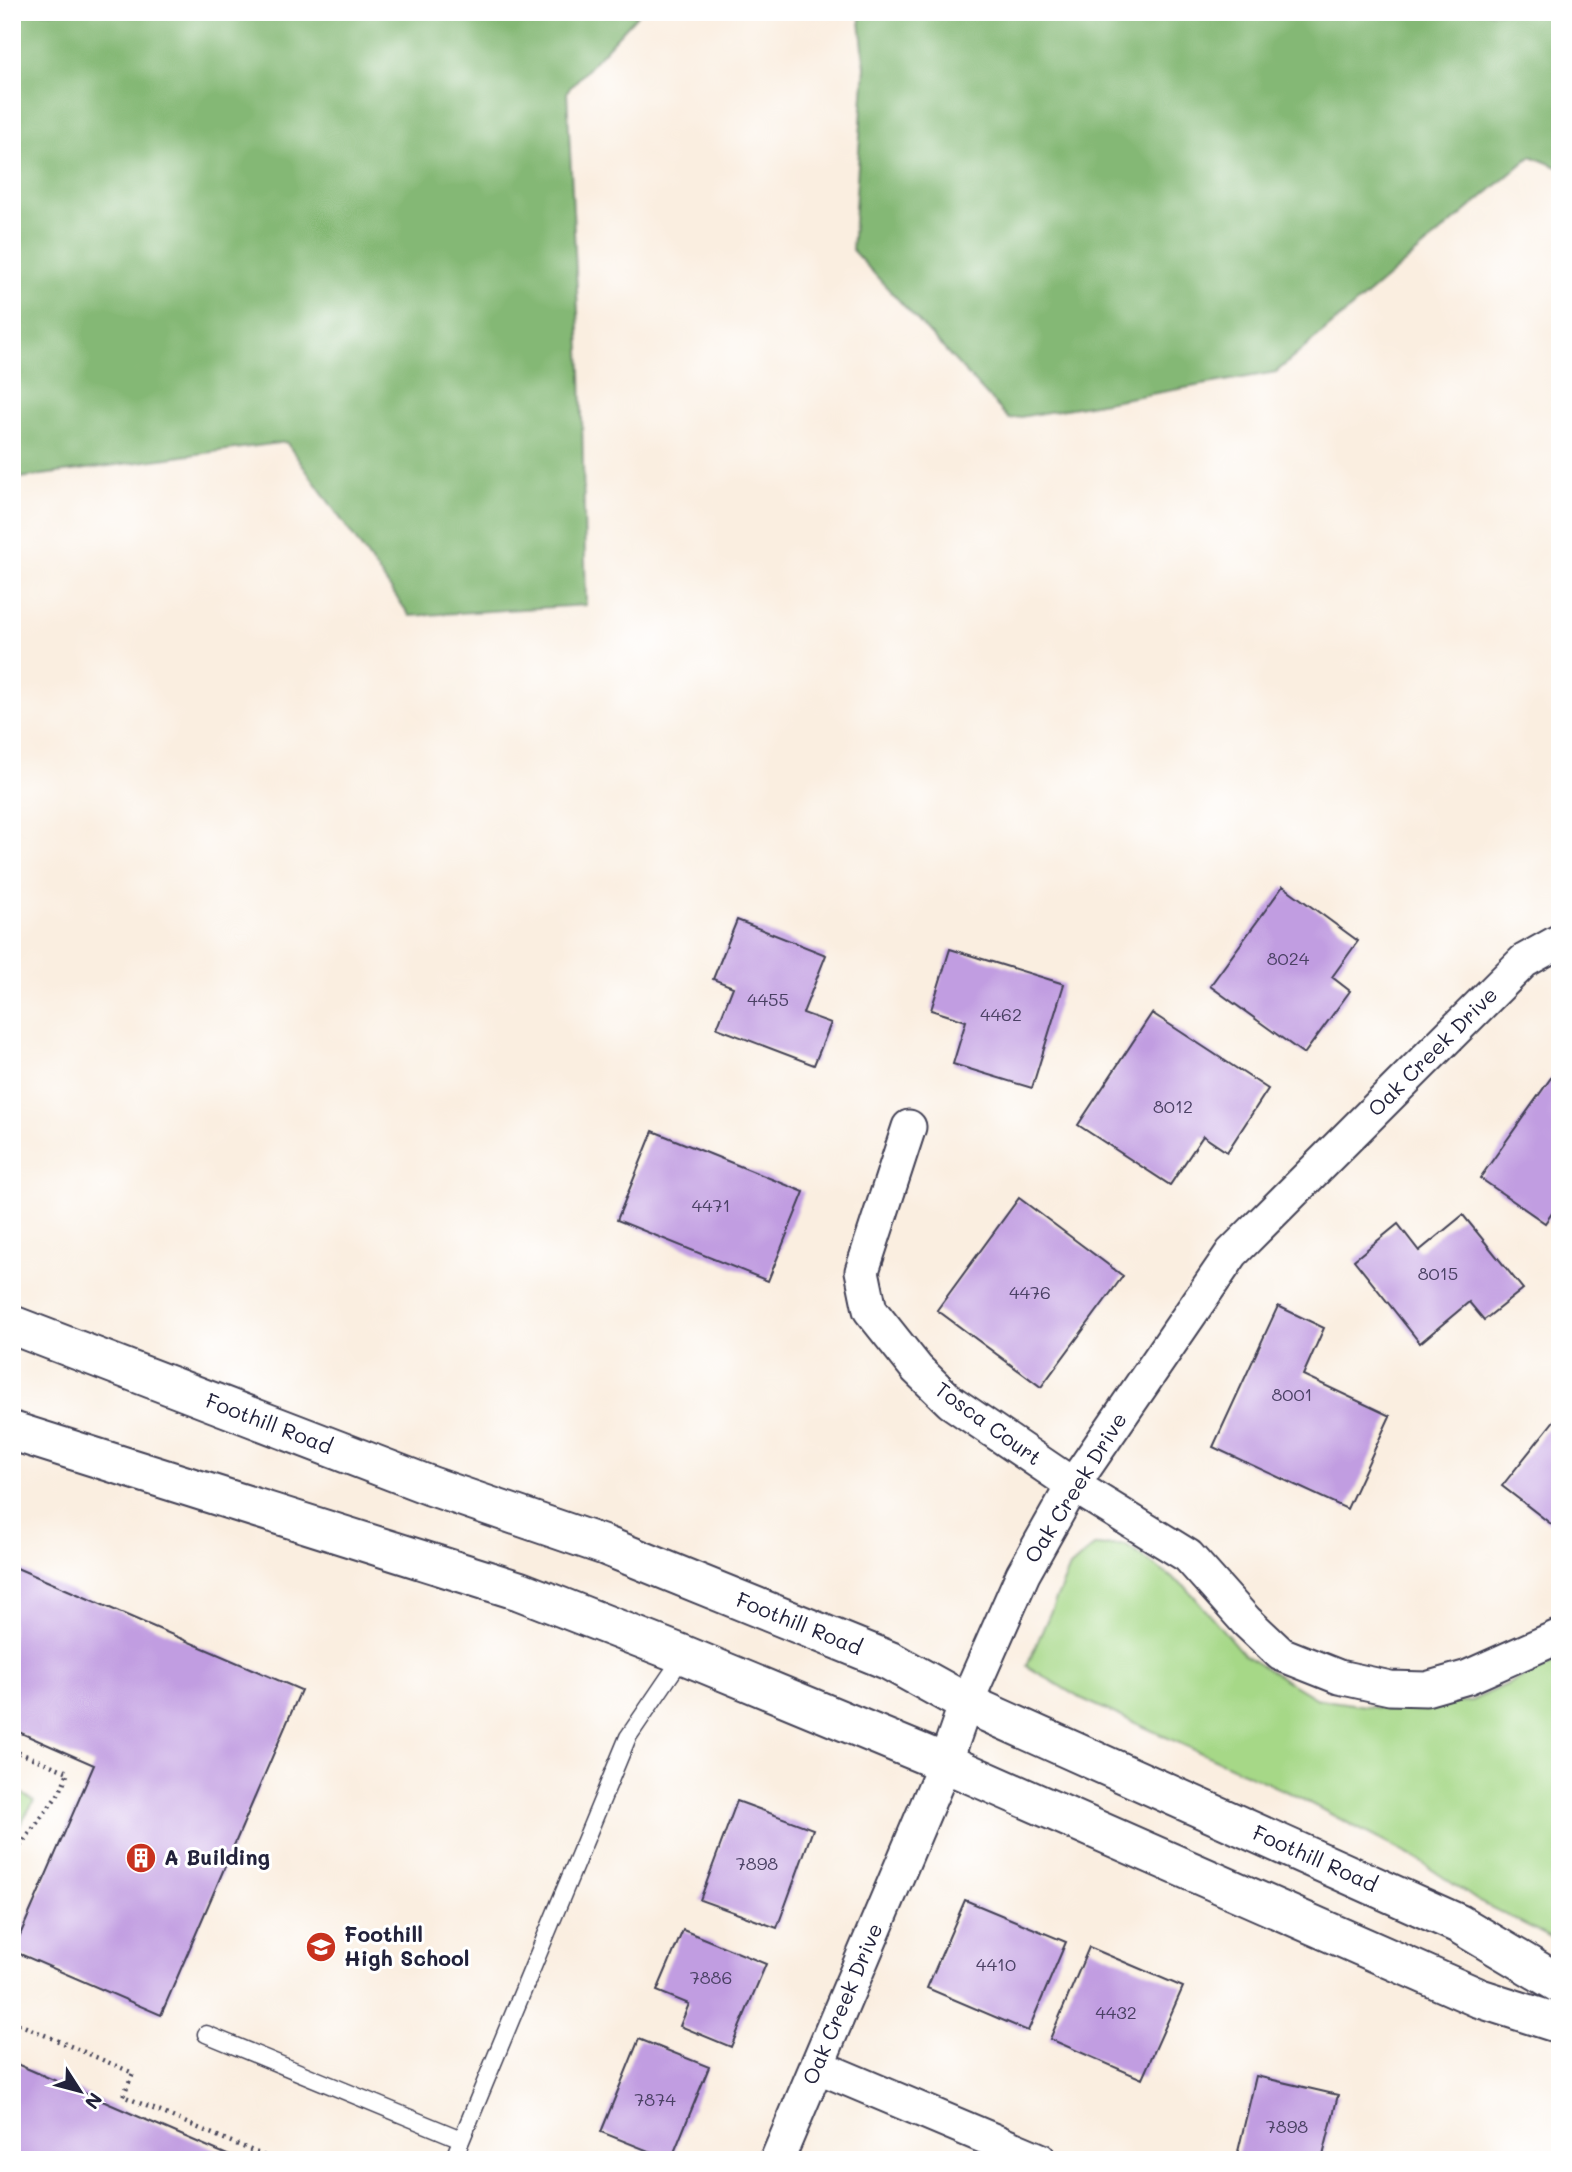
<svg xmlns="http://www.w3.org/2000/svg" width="1572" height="2172" viewBox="0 0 1572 2172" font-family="Mali,sans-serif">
	<rect width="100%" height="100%" fill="#fff"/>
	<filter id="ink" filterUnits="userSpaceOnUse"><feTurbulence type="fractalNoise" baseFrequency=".0143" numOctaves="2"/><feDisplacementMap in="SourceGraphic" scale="14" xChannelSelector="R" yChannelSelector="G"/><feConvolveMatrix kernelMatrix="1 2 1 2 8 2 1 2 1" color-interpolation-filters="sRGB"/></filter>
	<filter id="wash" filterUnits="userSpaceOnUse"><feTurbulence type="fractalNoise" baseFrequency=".00686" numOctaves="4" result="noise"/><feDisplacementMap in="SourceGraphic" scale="28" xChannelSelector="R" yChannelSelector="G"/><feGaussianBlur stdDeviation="1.57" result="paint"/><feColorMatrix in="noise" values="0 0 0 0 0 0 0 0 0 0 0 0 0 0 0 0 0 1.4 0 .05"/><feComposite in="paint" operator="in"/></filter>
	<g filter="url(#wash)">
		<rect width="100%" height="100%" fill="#faeee0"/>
		<path fill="#a6d887" stroke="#647d61" stroke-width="2" d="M 1125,1545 L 1187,1588 L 1244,1655 L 1317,1699 L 1394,1710 L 1471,1701 L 1560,1660 L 1560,1942 L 1478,1901 L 1415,1858 L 1296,1796 L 1078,1697 L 1027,1666 L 1070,1567 L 1094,1546 Z
			M 12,1787 L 34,1801 L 12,1838 Z"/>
		<path fill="#84b874" stroke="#536d58" stroke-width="2" d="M 12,12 L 640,12 L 567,91 L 581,371 L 586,605 L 410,616 L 286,442 L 12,479 Z
			M 859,12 L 1560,12 L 1560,168 L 1531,156 L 1276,372 L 1009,419 L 852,250 L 865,66 Z"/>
		<g id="blocks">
			<path fill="#c19de1" d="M 1283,886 L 1358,941 L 1332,977 L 1350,991 L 1304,1054 L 1210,986 Z
				M 737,920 L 826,955 L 803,1013 L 831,1023 L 814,1065 L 717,1028 L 733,987 L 713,979 Z
				M 950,949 L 1064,984 L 1032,1088 L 953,1064 L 966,1021 L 931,1010 Z
				M 1152,1013 L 1268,1089 L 1227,1152 L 1203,1136 L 1170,1185 L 1078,1125 Z
				M 1553,1075 L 1560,1080 L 1560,1202 L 1545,1223 L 1480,1178 Z
				M 653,1131 L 804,1192 L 768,1281 L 617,1220 Z
				M 1019,1198 L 1123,1276 L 1041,1387 L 937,1310 Z
				M 1463,1215 L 1523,1289 L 1484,1320 L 1469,1302 L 1420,1343 L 1354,1260 L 1398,1224 L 1419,1251 Z
				M 1278,1306 L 1324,1328 L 1303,1375 L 1390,1416 L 1347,1509 L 1213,1447 Z
				M 1560,1413 L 1560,1531 L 1502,1486 Z
				M 12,1566 L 301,1690 L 161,2015 L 13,1951 L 94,1765 L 12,1729 Z
				M 737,1801 L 813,1829 L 777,1928 L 700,1900 Z
				M 965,1900 L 1066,1942 L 1028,2031 L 927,1988 Z
				M 683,1930 L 766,1964 L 731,2047 L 680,2026 L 689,2004 L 657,1991 Z
				M 1089,1947 L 1183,1987 L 1142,2079 L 1050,2039 Z
				M 639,2039 L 709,2067 L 671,2160 L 601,2132 Z
				M 12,2062 L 239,2160 L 12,2160 Z
				M 1256,2076 L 1338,2095 L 1322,2160 L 1236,2160 Z"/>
		</g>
	</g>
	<g filter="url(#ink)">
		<use href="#blocks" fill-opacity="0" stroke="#424154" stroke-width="2"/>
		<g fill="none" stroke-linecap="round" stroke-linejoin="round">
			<g stroke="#424154" stroke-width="19">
				<path id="service" d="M 206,2034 L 461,2139
					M 453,2160 L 628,1737 L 684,1655"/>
			</g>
			<g stroke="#424154" stroke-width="37">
				<path id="minor" d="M 909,1127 L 862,1271 L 870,1310 L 917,1369 L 951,1402 L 1073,1485 L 1188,1556 L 1246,1621 L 1281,1654 L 1339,1677 L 1390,1688 L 1426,1689 L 1468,1677 L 1560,1636
					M 817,2066 L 1040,2160
					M 777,2160 L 945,1763 L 966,1703 L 1023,1574 L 1073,1485 L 1232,1253 L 1524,961 L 1560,941"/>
			</g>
			<g stroke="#424154" stroke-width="42">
				<path id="secondary" d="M 12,1325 L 431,1486 L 606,1546 L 890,1661 L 966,1703 L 1459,1924 L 1560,1984
					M 12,1431 L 520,1591 L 684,1655 L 945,1763 L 1479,1998 L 1560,2024"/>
			</g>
			<path stroke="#424154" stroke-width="4.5" stroke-dasharray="2 5" stroke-linecap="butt" d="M 12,1750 L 68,1772 L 60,1792 L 12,1857
				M 12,2021 L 133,2073 L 123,2096 L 274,2160"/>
			<use href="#service" stroke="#fff" stroke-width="16"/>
			<use href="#minor" stroke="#fff" stroke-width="33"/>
			<use href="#secondary" stroke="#fff" stroke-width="38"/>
		</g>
	</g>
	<defs>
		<g id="building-disc" transform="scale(1.575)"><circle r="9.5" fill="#c8321e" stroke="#fff"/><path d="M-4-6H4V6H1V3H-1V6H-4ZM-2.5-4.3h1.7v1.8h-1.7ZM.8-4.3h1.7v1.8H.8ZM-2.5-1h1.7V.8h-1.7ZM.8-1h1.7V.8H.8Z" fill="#fff"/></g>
		<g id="school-disc" transform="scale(1.575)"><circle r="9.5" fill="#c8321e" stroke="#fff"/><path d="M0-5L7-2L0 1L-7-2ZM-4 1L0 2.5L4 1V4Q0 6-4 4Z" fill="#fff"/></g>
	</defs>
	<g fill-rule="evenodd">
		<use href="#building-disc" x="141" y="1858"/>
		<use href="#school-disc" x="321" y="1947"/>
	</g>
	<g text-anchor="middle" stroke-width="6" stroke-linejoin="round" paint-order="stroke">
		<g font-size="18" fill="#4a4164">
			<text x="1288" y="965">8024</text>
			<text x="768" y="1006">4455</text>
			<text x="1001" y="1021">4462</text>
			<text x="1173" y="1113">8012</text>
			<text x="711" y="1212">4471</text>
			<text x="1438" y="1280">8015</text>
			<text x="1030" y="1299">4476</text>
			<text x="1292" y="1401">8001</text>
			<text x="757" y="1870">7898</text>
			<text x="996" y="1971">4410</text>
			<text x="711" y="1984">7886</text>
			<text x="1116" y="2019">4432</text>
			<text x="655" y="2106">7874</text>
			<text x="1287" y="2133">7898</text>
		</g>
		<g font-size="21" fill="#22223b" stroke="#fff">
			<text transform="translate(1433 1052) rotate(-45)" y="7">Oak Creek Drive</text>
			<text transform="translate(269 1424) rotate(21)" y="7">Foothill Road</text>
			<text transform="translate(988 1424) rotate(36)" y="7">Tosca Court</text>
			<text transform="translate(1076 1488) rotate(-58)" y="7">Oak Creek Drive</text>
			<text transform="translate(799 1624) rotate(22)" y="7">Foothill Road</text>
			<text transform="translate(1315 1859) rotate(24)" y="7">Foothill Road</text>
			<text transform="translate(843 2004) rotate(-67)" y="7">Oak Creek Drive</text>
		</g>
		<g font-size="21" font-weight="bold" fill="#22223b" stroke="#fff" text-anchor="start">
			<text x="164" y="1865">A Building</text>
			<text x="344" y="1942">Foothill<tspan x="344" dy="24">High School</tspan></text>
		</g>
	</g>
	<rect width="1572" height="2172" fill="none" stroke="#fff" stroke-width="42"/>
	<g transform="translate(80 2091) rotate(126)" stroke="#ffffff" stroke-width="5" paint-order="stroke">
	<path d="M0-5L12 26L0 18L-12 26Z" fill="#22223b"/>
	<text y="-10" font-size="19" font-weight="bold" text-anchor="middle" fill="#22223b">N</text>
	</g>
</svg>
